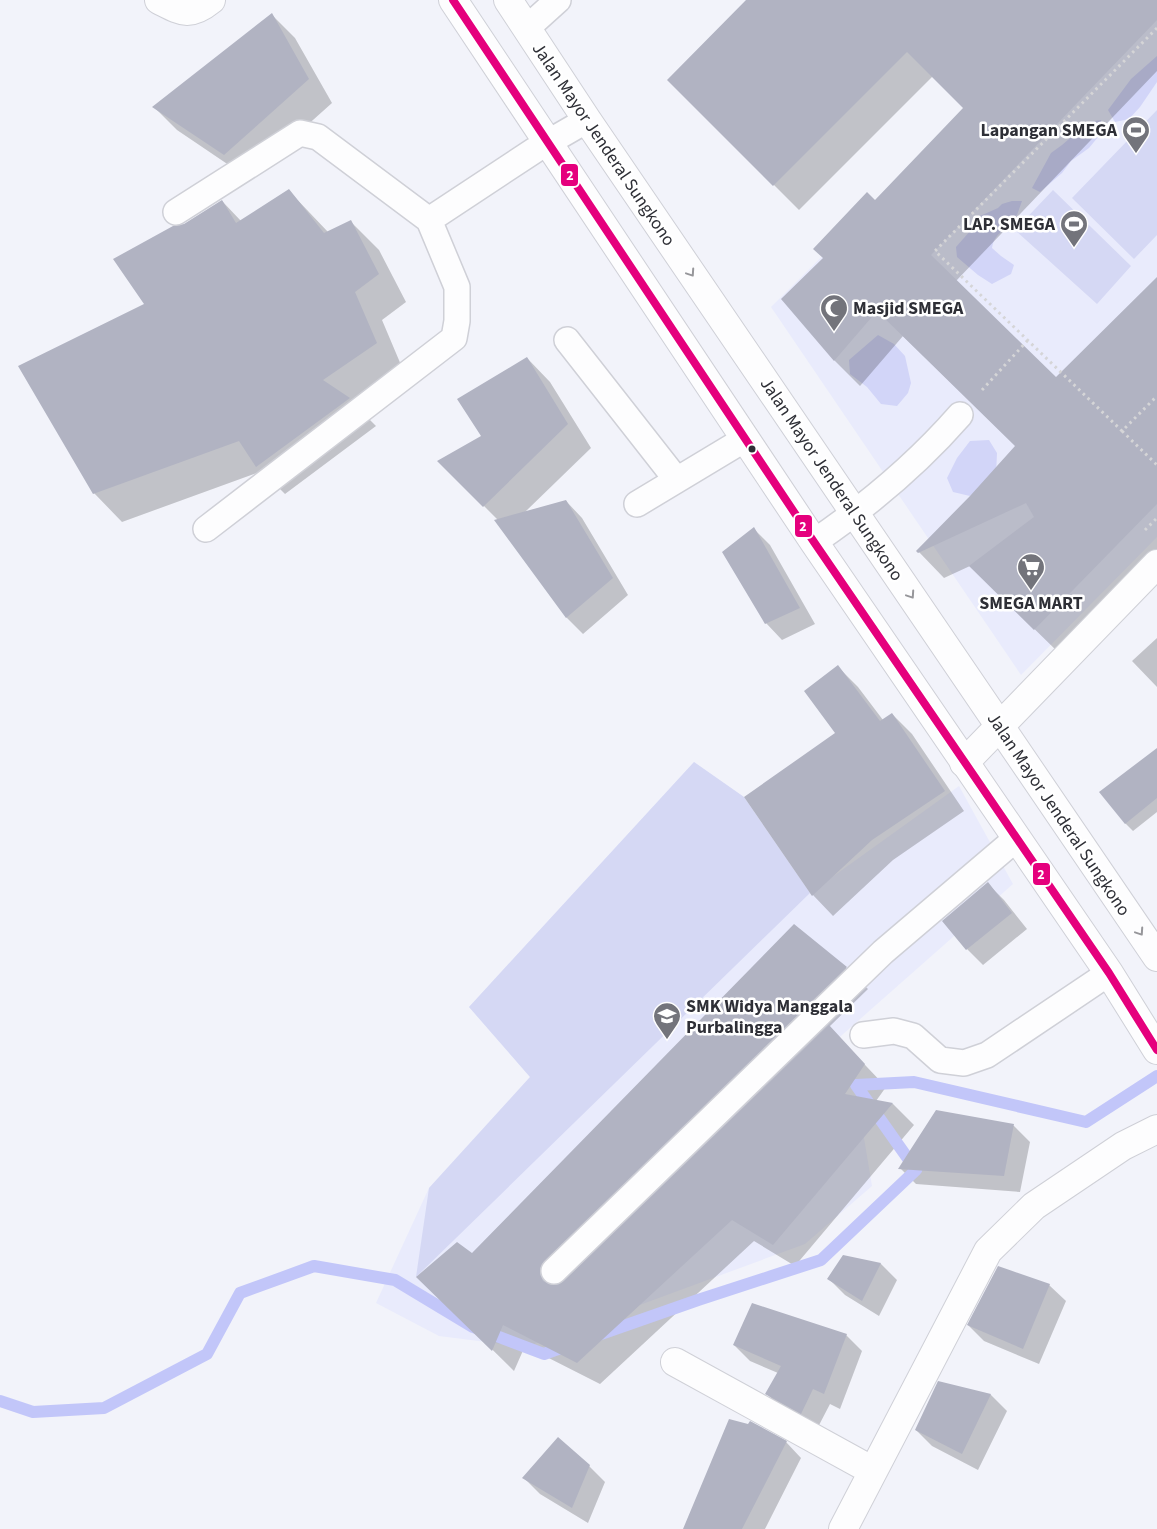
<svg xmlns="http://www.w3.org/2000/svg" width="1157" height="1529" viewBox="0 0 1157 1529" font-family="'Source Sans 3',sans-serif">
	<rect width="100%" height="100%" fill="#f2f3fa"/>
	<path fill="#e9ebfc" d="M 1157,0 L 1157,537 L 1021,675 L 771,307 L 877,202 Z
		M 694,762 L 744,797 L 810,893 L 959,786 L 1013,884 L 799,1073 L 864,1138 L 872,1186 L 805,1244 L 526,1347 L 439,1336 L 376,1303 L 429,1188 L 530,1077 L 469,1007 Z"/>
	<path fill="#d5d8f4" d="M 1157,110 L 1157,235 L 1134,259 L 1072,198 Z
		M 1053,190 L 1131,266 L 1097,304 L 1015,230 Z
		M 694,762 L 744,797 L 810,893 L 416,1277 L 429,1188 L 530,1077 L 469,1007 Z"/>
	<path fill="#d2d5f8" d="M 1157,56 L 1157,82 L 1140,107 L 1129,119 L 1115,122 L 1108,110 L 1131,79 Z
		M 1101,120 L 1103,131 L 1089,148 L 1071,161 L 1062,173 L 1040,192 L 1032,188 L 1051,153 L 1062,145 L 1089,122 Z
		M 1012,201 L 1022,201 L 1017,215 L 1008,220 C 1003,235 995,232 992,248 L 1001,256 L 1014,265 L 1011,274 L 992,284 L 978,275 L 957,257 L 956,247 L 971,230 L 980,216 L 998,208 L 1002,204 Z
		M 878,335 L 894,344 L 905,356 L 911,383 L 908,393 L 897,406 L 881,404 L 867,387 L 850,374 L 849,360 Z
		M 989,440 L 997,453 L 996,475 L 970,496 L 953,492 L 947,478 L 957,458 L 970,441 Z"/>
	<path fill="#0003" d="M 748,0 L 1157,0 L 1157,71 L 956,281 L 1056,379 L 1157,278 L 1157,555 L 1060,654 L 970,566 L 944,578 L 918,551 L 971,496 L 1016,446 L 903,336 L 860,386 L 835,361 L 783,299 L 824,258 L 875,202 L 965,108 L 933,76 L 799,210 L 669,80 Z
		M 272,15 L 295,38 L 332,103 L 248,178 L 177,130 L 154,107 Z
		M 289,191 L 328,232 L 351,222 L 379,250 L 406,302 L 382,320 L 404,372 L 355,405 L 376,426 L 285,494 L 262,471 L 122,522 L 94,493 L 146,305 L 184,225 L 222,201 L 241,221 Z
		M 527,358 L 550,382 L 591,448 L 525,512 L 566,501 L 582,518 L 628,595 L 583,634 L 567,618 L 496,520 L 498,520 L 439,461 L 483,436 Z
		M 754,529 L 770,545 L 815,624 L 782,640 L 766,623 Z
		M 1157,638 L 1157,687 L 1132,661 Z
		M 838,667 L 858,687 L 883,720 L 892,714 L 912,734 L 964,811 L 893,860 L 833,916 L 813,895 L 746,797 L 837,734 Z
		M 1157,755 L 1157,812 L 1133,831 L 1125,823 Z
		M 988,884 L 1004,900 L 1027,929 L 983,965 L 967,949 Z
		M 794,926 L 846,968 L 868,989 L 829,1027 L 886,1087 L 876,1101 L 893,1104 L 914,1125 L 795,1266 L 754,1241 L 600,1384 L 525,1346 L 514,1371 L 440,1298 L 472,1254 Z
		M 937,1112 L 1014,1126 L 1030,1142 L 1020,1192 L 916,1184 L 900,1168 Z
		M 843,1256 L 881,1264 L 897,1280 L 879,1316 L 845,1295 L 829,1279 Z
		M 1049,1285 L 1066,1301 L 1039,1364 L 984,1341 L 968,1325 Z
		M 846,1335 L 862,1351 L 840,1409 L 830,1404 L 817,1429 L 783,1410 L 767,1394 L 778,1373 L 750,1361 L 734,1345 Z
		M 939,1382 L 991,1395 L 1007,1411 L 978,1470 L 932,1446 L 916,1430 Z
		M 786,1442 L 801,1458 L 765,1529 L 684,1529 Z
		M 589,1466 L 605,1482 L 588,1523 L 540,1494 L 524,1478 Z"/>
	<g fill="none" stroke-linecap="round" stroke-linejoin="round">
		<path stroke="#c2c6f9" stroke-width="12" d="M 598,1335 L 698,1300 L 821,1260 L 916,1170 L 856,1085 L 914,1082 L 1086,1122 L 1157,1076
			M 0,1401 L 33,1412 L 104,1408 L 207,1354 L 240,1293 L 314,1266 L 395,1280 L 473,1327 L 544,1354 L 569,1345"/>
	</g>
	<path fill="#b1b3c2" d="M 746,0 L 1157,0 L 1157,20 L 931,255 L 1056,377 L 1157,277 L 1157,504 L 1034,630 L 969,566 L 1034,517 L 1026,503 L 918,553 L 916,551 L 970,496 L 1015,446 L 877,311 L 834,361 L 781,299 L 823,258 L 813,249 L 867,192 L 875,200 L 963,108 L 907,52 L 773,186 L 667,80 Z
		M 272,13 L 309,79 L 224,155 L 152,107 Z
		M 289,189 L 324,233 L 351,220 L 379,274 L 355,292 L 377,343 L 323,380 L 350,398 L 256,467 L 239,441 L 93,494 L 18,366 L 144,304 L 113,259 L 173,226 L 184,224 L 222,200 L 236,223 Z
		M 527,357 L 568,424 L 483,507 L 437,461 L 481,436 L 457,399 Z
		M 566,500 L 613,578 L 566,618 L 494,520 Z
		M 754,527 L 800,608 L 765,624 L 722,552 Z
		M 838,665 L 880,721 L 892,713 L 945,791 L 872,840 L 812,896 L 744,797 L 835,733 L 804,691 Z
		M 1157,748 L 1157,798 L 1125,824 L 1099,792 Z
		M 988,882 L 1012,913 L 966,950 L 942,921 Z
		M 794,924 L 847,967 L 544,1261 L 540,1268 L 540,1274 L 543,1281 L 551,1285 L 558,1285 L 564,1281 L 829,1025 L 865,1064 L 845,1094 L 893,1103 L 773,1245 L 732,1220 L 577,1363 L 503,1325 L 492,1351 L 416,1277 L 457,1242 L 472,1253 Z
		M 936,1110 L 1014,1124 L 1004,1176 L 898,1169 Z
		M 843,1255 L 881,1263 L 862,1301 L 827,1279 Z
		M 998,1266 L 1050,1284 L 1023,1349 L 967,1325 Z
		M 752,1303 L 847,1334 L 824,1394 L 813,1389 L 801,1414 L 765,1394 L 781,1366 L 733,1345 Z
		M 938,1381 L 991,1394 L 962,1454 L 915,1430 Z
		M 729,1419 L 748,1424 L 750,1421 L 787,1441 L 742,1529 L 683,1529 Z
		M 558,1437 L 590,1465 L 572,1508 L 522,1478 Z"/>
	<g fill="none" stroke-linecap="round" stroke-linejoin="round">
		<g stroke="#cfd0d7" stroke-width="28">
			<path id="service" d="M 527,28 L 558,0
				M 176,212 L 300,133 L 318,137 L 429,220 L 535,150 L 587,120
				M 567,340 L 676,479
				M 637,504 L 745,439
				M 206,529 L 454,338 L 457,321 L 457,287 L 429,220
				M 814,542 C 867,506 918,463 960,415
				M 863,1035 L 894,1031 L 913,1036 L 940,1060 L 964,1063 L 987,1055 L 1109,973
				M 554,1271 L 883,952 L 1017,838"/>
		</g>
		<g stroke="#cfd0d7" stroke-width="30">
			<path id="minor" d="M 159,0 C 181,11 189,18 211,0
				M 964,763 L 1157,564
				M 675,1362 L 873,1471
				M 843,1529 L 988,1251 L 1034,1206 L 1123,1146 L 1157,1129"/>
		</g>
		<g stroke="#cfd0d7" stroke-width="30">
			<path id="primary" d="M 453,0 L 814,542 L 1109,973 L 1157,1050
				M 508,0 L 587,120 L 1157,957"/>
		</g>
		<path stroke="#d5d5d7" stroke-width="3" stroke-dasharray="2.5 4" stroke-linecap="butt" d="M 1157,28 L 935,251 L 1122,431 L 1157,396
			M 982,390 L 1028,340
			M 1122,431 L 1157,465
			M 1145,530 L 1157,518"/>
		<use href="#service" stroke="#fdfdfe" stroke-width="25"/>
		<use href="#minor" stroke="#fdfdfe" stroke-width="28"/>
		<use href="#primary" stroke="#fdfdfe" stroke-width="28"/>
		<g stroke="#fff" stroke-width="11">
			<path id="bus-1" d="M 453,0 L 814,542 L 1109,973 L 1157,1050"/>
		</g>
		<use href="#bus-1" stroke="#e5007d" stroke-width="8"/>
	</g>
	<defs><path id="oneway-chevron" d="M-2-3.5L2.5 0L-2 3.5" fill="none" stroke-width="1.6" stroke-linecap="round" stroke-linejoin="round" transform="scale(1.25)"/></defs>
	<g stroke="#96969a">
		<use href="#oneway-chevron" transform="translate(691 273) rotate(56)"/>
		<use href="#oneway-chevron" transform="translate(911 595) rotate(56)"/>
		<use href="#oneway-chevron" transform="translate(1140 932) rotate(56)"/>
	</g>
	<defs>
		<g id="stadium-pin" transform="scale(1.4375)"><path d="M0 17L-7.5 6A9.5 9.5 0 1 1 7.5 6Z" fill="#73747b" stroke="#fff"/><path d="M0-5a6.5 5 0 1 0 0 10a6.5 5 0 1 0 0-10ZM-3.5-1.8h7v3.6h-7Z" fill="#fff"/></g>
		<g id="mosque-pin" transform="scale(1.4375)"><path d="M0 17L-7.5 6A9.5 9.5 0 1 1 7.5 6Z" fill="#73747b" stroke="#fff"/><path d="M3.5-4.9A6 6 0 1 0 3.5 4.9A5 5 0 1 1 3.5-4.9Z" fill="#fff"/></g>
		<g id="supermarket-pin" transform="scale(1.4375)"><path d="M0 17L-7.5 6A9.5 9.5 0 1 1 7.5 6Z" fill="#73747b" stroke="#fff"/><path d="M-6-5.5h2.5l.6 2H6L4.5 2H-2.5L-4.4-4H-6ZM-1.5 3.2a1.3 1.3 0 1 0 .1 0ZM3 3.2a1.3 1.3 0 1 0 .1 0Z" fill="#fff"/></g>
		<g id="school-pin" transform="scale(1.4375)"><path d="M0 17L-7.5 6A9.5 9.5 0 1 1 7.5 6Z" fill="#73747b" stroke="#fff"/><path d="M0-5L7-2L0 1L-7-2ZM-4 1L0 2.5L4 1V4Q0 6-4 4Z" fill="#fff"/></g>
	</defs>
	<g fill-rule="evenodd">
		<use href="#stadium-pin" x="1136" y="130"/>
		<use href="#stadium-pin" x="1074" y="224"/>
		<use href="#mosque-pin" x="834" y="308"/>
		<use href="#supermarket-pin" x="1031" y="567"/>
		<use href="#school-pin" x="667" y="1016"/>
	</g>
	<circle fill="#2e2f36" stroke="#fff" stroke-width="2" cx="752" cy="449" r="4.5"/>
	<g text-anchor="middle" stroke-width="5" stroke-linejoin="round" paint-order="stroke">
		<g font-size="18" font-weight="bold" fill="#2e2f36" stroke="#fff" text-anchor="end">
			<text x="1117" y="136">Lapangan SMEGA</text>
			<text x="1055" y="230">LAP. SMEGA</text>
			<text x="853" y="314" text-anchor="start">Masjid SMEGA</text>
			<text x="1031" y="609" text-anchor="middle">SMEGA MART</text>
			<text x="686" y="1012" text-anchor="start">SMK Widya Manggala<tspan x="686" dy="21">Purbalingga</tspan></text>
		</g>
		<g font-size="18" fill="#2e2f36" stroke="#fff">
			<text transform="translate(604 144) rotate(56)" y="6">Jalan Mayor Jenderal Sungkono</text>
			<text transform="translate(832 479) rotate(56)" y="6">Jalan Mayor Jenderal Sungkono</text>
			<text transform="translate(1059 814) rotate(56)" y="6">Jalan Mayor Jenderal Sungkono</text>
		</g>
	</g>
	<g stroke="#fff" stroke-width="2">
		<rect x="560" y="163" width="19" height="24" rx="5" fill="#e5007d"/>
		<rect x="794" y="514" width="19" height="24" rx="5" fill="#e5007d"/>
		<rect x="1032" y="862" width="19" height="24" rx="5" fill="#e5007d"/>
	</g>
	<g font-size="14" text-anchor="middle" font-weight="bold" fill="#fff">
		<text x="570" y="180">2</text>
		<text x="803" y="531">2</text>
		<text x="1041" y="879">2</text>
	</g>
</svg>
